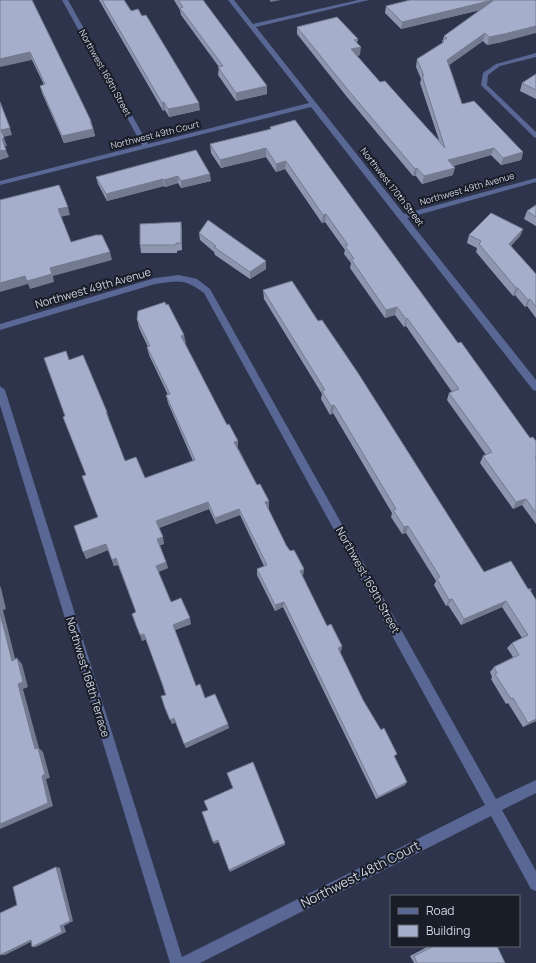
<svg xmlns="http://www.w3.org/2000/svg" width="536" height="963" viewBox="0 0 536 963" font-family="Manrope,sans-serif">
	<rect width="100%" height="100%" fill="#2d344c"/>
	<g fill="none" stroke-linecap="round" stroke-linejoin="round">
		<path fill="#596795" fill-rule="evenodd" d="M 62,0 L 68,0 L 148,144 L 309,103 L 228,0 L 234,0 L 253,24 L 358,0 L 369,0 L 256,27 L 404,214 L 536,178 L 536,182 L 407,218 L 536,380 L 536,391 L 533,390 L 311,107 L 0,185 L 0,181 L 142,145 Z
			M 536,53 L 536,57 L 500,66 L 488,75 L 487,85 L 536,132 L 536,138 L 534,137 L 481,85 L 483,73 L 496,64 Z
			M 179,275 L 197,279 L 210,289 L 496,799 L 536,780 L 536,793 L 502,810 L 536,871 L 536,891 L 531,889 L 491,816 L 200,963 L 170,963 L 0,405 L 0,386 L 5,390 L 182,957 L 485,805 L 204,293 C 184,278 179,281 155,284 L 0,330 L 0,324 L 155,278 Z"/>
	</g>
	<path fill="#8e96af" d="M 0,0 L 91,121 L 95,136 L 64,143 L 42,93 L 40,86 L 44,85 L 32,60 Z
		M 99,0 L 124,0 L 200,110 L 169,117 L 165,110 L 163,111 Z
		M 174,0 L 203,0 L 267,94 L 236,101 L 218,75 L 219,67 L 181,15 L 180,10 Z
		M 536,0 L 502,42 L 487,45 L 483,41 L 449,65 L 462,104 L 523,152 L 521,160 L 501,165 L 491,155 L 453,166 L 453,175 L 422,184 L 416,176 L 413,176 L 347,97 L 297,34 L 297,27 L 358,39 L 357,43 L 360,55 L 357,56 L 380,82 L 439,140 L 420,83 L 421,79 L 416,67 L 417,59 L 442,43 L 444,36 L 480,10 L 401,29 L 385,13 L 386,6 Z
		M 536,74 L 536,99 L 520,91 L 522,83 Z
		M 270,127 L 458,343 L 530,438 L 536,441 L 536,524 L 522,505 L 513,509 L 480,463 L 483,456 L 486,455 L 447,400 L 449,393 L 452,392 L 406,326 L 404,327 L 395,315 L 385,318 L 350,268 L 351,263 L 344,254 L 345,250 L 325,222 L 322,223 L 285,169 L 276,172 L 266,157 L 221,168 L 211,153 L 210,144 L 270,129 Z
		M 196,150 L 211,181 L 181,188 L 178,183 L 165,187 L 164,186 L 107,201 L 98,184 L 96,177 Z
		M 536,205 L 536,226 L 524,219 L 527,211 Z
		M 523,229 L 520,236 L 511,246 L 536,274 L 536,318 L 527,306 L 525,307 L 515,295 L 513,296 L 476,252 L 477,248 L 467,243 L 469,235 Z
		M 182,230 L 182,250 L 177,251 L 177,253 L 141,253 L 140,245 Z
		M 199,233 L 266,261 L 266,269 L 250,279 L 215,255 L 214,252 L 200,240 Z
		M 263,290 L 484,572 L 528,589 L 536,600 L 536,721 L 523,727 L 508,703 L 506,704 L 491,679 L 492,677 L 490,672 L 494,667 L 513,657 L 507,648 L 512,643 L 522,638 L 502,607 L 461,625 L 448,605 L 446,606 L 434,585 L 436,581 L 406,533 L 402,534 L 391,517 L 392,513 L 333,413 L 330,415 L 321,399 L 322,394 L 264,299 Z
		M 137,319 L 186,343 L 185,343 L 227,425 L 238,441 L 238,448 L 269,508 L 268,508 L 286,545 L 304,569 L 303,575 L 302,575 L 327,626 L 342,646 L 341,651 L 340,652 L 363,700 L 395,757 L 407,782 L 405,785 L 376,799 L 283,607 L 275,611 L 257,575 L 257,569 L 264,566 L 240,515 L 216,524 L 209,509 L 159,528 L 164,544 L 160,545 L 166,562 L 168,568 L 158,572 L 171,602 L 191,624 L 175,630 L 196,686 L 205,698 L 229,728 L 186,748 L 176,722 L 172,724 L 163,686 L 146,639 L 142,641 L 136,612 L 118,565 L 114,566 L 108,550 L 86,559 L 98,517 L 86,475 L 65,416 L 69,360 L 107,412 L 109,419 L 109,420 L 125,461 L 145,478 L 193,461 L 168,403 L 166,395 L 168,395 L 149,355 L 147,347 L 148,347 L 139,328 Z
		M 429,946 L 497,946 L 505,963 L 414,963 L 410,956 Z"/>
	<path fill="#747a8f" d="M 270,0 L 281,0 L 270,2 Z
		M 493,0 L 495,0 L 493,7 L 401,29 L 402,22 Z
		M 536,26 L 536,33 L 502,42 L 487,45 L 489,37 Z
		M 485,33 L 483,41 L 445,68 L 447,60 Z
		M 361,47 L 360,55 L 350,57 L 351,49 Z
		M 30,52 L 32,60 L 0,67 L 0,59 Z
		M 267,86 L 267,94 L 236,101 L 236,93 Z
		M 164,102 L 165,110 L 163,111 L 162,103 Z
		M 199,103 L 200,110 L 169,117 L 168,109 Z
		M 90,121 L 91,121 L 95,136 L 64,143 L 62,136 Z
		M 10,128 L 12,135 L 3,137 L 1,130 Z
		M 4,138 L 7,146 L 5,146 L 2,139 Z
		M 266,148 L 266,157 L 221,168 L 220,160 Z
		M 494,148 L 491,155 L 447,168 L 448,160 Z
		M 6,150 L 9,157 L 0,160 L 0,151 Z
		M 523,152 L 521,160 L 501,165 L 503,158 Z
		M 286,161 L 285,169 L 276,172 L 276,164 Z
		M 417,168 L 416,176 L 413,176 L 415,169 Z
		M 455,168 L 453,175 L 422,184 L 424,176 Z
		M 210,174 L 211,181 L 181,188 L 181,181 Z
		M 178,176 L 178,183 L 165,187 L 164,180 Z
		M 163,179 L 164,186 L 107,201 L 106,194 Z
		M 68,207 L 70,215 L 60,217 L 58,209 Z
		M 326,214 L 325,222 L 322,223 L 323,215 Z
		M 181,222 L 182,230 L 182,250 L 181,243 Z
		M 523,229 L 520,236 L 506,251 L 509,244 Z
		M 110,252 L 112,260 L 53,276 L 54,282 L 30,289 L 27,281 L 50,268 Z
		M 266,261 L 266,269 L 250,279 L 250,272 Z
		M 25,276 L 28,284 L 0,292 L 0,283 Z
		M 516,288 L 518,288 L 515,295 L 513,296 Z
		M 530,299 L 527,306 L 525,307 L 528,300 Z
		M 397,307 L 395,315 L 385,318 L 386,310 Z
		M 407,318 L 406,326 L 404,327 L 406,319 Z
		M 184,335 L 186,343 L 182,344 L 181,336 Z
		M 334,405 L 333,413 L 330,415 L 331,406 Z
		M 106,412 L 107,412 L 109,419 L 108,420 Z
		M 238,441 L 238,448 L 235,449 L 234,442 Z
		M 526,499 L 522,505 L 513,509 L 516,502 Z
		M 269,501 L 269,508 L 265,509 L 265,502 Z
		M 208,502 L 209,509 L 158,528 L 156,521 Z
		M 239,509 L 240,515 L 216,524 L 215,518 Z
		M 408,526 L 406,533 L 402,534 L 404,527 Z
		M 163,537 L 164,544 L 159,545 L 157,539 Z
		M 106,544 L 108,550 L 86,559 L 83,552 Z
		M 116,558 L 118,564 L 114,566 L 112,560 Z
		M 166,562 L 168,568 L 158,572 L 156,566 Z
		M 304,569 L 303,575 L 299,577 L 300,571 Z
		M 0,586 L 1,588 L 6,609 L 3,610 L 17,666 L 12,661 L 0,613 Z
		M 452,599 L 448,605 L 446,606 L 449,600 Z
		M 506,601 L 502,607 L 461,625 L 464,619 Z
		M 284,602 L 283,607 L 275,611 L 275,605 Z
		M 190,618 L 191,624 L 174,630 L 173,625 Z
		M 144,634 L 146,639 L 142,641 L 140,635 Z
		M 342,646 L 341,651 L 337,653 L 338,648 Z
		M 17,658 L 22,664 L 28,687 L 23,689 L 39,748 L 43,752 L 50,778 L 46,779 L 53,806 L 0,829 L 0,824 L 35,749 L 18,684 Z
		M 174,718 L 176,722 L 172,724 L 170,720 Z
		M 536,719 L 536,721 L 523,727 L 528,723 Z
		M 228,724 L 229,728 L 186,748 L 184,744 Z
		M 407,782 L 405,785 L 376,799 L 378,797 Z
		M 218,840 L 219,842 L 214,844 L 213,842 Z
		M 285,843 L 285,845 L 230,872 L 229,870 Z
		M 56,867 L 60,868 L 73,921 L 64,926 L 66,932 L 36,947 L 32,947 L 60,926 Z
		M 31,940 L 35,940 L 5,955 L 0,955 Z"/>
	<path fill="#a5afcc" stroke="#747a8f" d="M 0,0 L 32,0 L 77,92 L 91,121 L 90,121 L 93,129 L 62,136 L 40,86 L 45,84 L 30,52 L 0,59 Z
		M 102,0 L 124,0 L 131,11 L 138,9 L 142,16 L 146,15 L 199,103 L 168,109 L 164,102 L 162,103 Z
		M 178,0 L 203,0 L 267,86 L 236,93 L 218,67 L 223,66 L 180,8 L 183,7 Z
		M 410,0 L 493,0 L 402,22 L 386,6 Z
		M 494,0 L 536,0 L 536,26 L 504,34 L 489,37 L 485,33 L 447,60 L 462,104 L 474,101 L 523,152 L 503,158 L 494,148 L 448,160 L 455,168 L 424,176 L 417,168 L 415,169 L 348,90 L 297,27 L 337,17 L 358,39 L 354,40 L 361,47 L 351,49 L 380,82 L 385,81 L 445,148 L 422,76 L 424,76 L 417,59 L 444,42 L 442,41 L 447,38 L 444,36 Z
		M 536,74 L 536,90 L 522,83 Z
		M 0,102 L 10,128 L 1,130 L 4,138 L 2,139 L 6,150 L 0,151 Z
		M 295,120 L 458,343 L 461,342 L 530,438 L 533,437 L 536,441 L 536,457 L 535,457 L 536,459 L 536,513 L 526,499 L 516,502 L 483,456 L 492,452 L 449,393 L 459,389 L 407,318 L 406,319 L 397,307 L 386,310 L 351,259 L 354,259 L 345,246 L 348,245 L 326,214 L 323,215 L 286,161 L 276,164 L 266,148 L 220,160 L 210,144 L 271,129 L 270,127 Z
		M 196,150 L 210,174 L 181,181 L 178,176 L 164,180 L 163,179 L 106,194 L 96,177 Z
		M 59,185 L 68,207 L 58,209 L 71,242 L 96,235 L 102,235 L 110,252 L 50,268 L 52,274 L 27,281 L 25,276 L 0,283 L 0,200 Z
		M 536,205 L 536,217 L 527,211 Z
		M 491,213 L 523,229 L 509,244 L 536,274 L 536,307 L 530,299 L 528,300 L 518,288 L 516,288 L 479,244 L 481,241 L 469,235 Z
		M 208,220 L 266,261 L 250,272 L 214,247 L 216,246 L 199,233 Z
		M 181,222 L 181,243 L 176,243 L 176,245 L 140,245 L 140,224 Z
		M 292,281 L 318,321 L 322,320 L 358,373 L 484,572 L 511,561 L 528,589 L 532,589 L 530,590 L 536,600 L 536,719 L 528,723 L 513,698 L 511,699 L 495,674 L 497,673 L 494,667 L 519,655 L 512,643 L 528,635 L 506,601 L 464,619 L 452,599 L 449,600 L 437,579 L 440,577 L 408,526 L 404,527 L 393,510 L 396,509 L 334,405 L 331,406 L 322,391 L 325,390 L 263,290 Z
		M 165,302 L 166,305 L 168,304 L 184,335 L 181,336 L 227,425 L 229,424 L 238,441 L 234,442 L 257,485 L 260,484 L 269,501 L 265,502 L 286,545 L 290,551 L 294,550 L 304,569 L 300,571 L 327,626 L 331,624 L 342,646 L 338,648 L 363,700 L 381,730 L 384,728 L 397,754 L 394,756 L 407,782 L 378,797 L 284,602 L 275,605 L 257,569 L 267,565 L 239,509 L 215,518 L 208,502 L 156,521 L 163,537 L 157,539 L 166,562 L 156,566 L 171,602 L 181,598 L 190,618 L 173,625 L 196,686 L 200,684 L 205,698 L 215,694 L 228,724 L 184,744 L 174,718 L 170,720 L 165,708 L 161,696 L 166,695 L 163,686 L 144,634 L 140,635 L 136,625 L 132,614 L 136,612 L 116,558 L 112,560 L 106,544 L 83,552 L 74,526 L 98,517 L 82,476 L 86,475 L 63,417 L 65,416 L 44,358 L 66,351 L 69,360 L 83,355 L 107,412 L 106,412 L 125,461 L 136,457 L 145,478 L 195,460 L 166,395 L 170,394 L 147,347 L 150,346 L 137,319 L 138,311 Z
		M 0,613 L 12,661 L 17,658 L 23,682 L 18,684 L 35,749 L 38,748 L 45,774 L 42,776 L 48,803 L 0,824 Z
		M 253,762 L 285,843 L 229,870 L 218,840 L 213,842 L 202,812 L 208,810 L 204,801 L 233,788 L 227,773 Z
		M 56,867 L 70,921 L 60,926 L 62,932 L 32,947 L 31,940 L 0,955 L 0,913 L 17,905 L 13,887 Z
		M 434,946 L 497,946 L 505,963 L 417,963 L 414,956 Z"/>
	<g text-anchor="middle" stroke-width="4" stroke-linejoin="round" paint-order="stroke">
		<g font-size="9" fill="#cfd5e4" stroke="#191d27">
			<text transform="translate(105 73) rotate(61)" y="3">Northwest 169th Street</text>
			<text transform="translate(155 135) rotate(-14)" y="3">Northwest 49th Court</text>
			<text transform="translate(392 187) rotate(52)" y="3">Northwest 170th Street</text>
			<text transform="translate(467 189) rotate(-16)" y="3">Northwest 49th Avenue</text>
		</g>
		<g font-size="11" fill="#cfd5e4" stroke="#191d27">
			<text transform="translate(93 288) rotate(-16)" y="4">Northwest 49th Avenue</text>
			<text transform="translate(368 580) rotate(61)" y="4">Northwest 169th Street</text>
			<text transform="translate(88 677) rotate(73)" y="4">Northwest 168th Terrace</text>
		</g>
		<g font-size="13" fill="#cfd5e4" stroke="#191d27">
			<text transform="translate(360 874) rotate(-27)" y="5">Northwest 48th Court</text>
		</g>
	</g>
	<rect x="390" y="895" width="130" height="52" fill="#191d27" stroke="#626773"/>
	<rect x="398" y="908" width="20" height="6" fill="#596795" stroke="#626773"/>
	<text x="426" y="915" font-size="12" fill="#cfd5e4">Road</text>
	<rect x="398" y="925" width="20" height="12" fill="#a5afcc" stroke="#626773"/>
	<text x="426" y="935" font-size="12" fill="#cfd5e4">Building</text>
</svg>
